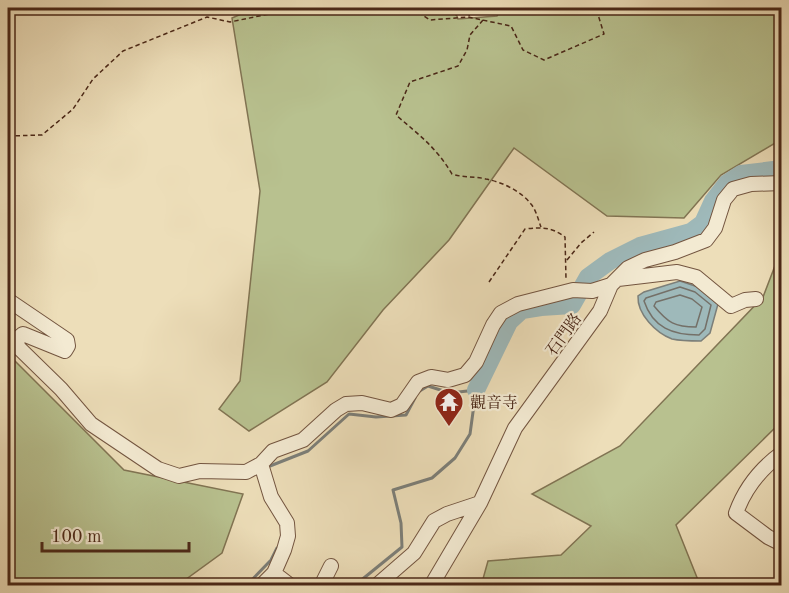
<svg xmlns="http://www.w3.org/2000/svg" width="789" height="593" viewBox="0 0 789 593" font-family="'Old Standard TT','Noto Serif TC',serif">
	<rect width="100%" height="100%" fill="#eddeb9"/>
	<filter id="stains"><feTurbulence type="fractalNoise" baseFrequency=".00333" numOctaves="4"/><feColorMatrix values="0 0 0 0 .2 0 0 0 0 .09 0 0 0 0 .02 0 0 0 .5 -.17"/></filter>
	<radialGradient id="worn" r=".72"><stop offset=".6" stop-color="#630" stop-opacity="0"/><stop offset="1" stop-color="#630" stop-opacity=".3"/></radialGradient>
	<path fill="#b8c18f" stroke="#817453" stroke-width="1.5" d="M 255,8 L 454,8 L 458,19 L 497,16 L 501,8 L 781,8 L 781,133 L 777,142 L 721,175 L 684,218 L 607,216 L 514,148 L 449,240 L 383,310 L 327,382 L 249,431 L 219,409 L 240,381 L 260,191 L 232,18 Z
		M 781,250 L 781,422 L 676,525 L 700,585 L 481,586 L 488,561 L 561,555 L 591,526 L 532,494 L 620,446 L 763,297 Z
		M 8,354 L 124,470 L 243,494 L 222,553 L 178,585 L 8,585 Z"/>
	<path fill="#9eb9ba" stroke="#7c7f79" stroke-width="1.5" d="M 680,281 L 698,287 L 718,304 L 710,333 L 701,341 C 692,341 681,341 672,339 C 656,333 637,314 638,296 L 644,292 Z"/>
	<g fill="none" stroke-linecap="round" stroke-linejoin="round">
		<path stroke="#747068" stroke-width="1.5" d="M 680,287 L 695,292 L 711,305 L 705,329 L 699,335 C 673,335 653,328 644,301 L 646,298 Z
			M 680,295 L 692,299 L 702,307 L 696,327 C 675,327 668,323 654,306 L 656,302 Z"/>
		<path stroke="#7c7f79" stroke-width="3" d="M 270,466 L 308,451 L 349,414 L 376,417 L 406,415 L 415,398
			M 246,586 L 271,560 L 277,548
			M 354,586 L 402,547 L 401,523 L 393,490 L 432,478 L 455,458 L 470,434 L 476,390 L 450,393 L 428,386 L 418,392"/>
		<path stroke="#9eb9ba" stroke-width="18" d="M 476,390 L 509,322 L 522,310 L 541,307 L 572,305 L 588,277 L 610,261 L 640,246 L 691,232 L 703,223 L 713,201 L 727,183 L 741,174 L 782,169"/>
		<g stroke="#735540" stroke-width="16">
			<path id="minor" d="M 618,279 L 677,272 L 696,277 L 731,306 L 745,300 L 756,299
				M 8,300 L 67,340 L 68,346 L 65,351 L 23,334 L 17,339 L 18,347 L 61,389 L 91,424 L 158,469 L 179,476 L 200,471 L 246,472 L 261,464
				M 782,453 C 760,469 745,488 736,513 L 768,537 L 782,544
				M 274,573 L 291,586
				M 261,586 L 274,573 L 284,550 L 288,536 L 287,523 L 271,497 L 261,464 L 273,451 L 303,440 L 336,410 L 346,404 L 362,403 L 391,410 L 402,405 L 418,382 L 431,377 L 448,380 L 465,375 L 476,362 L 493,325 L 501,313 L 518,304 L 573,290 L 592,291 L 611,285
				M 321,586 L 331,566
				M 376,586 L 414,553 L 434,521 L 447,514 L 480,503
				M 431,586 L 480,503 L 515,428 L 600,311 L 611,285 L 628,268 L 645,260 L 675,252 L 706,240 L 715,228 L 724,200 L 733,189 L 751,184 L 782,183"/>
		</g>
		<path stroke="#4a2717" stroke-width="1.5" stroke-dasharray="4.5 3" stroke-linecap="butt" d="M 412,8 L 430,20 L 468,17 L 511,26 L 523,50 L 544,60 L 604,34 L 596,8
			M 456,8 L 456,16
			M 469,16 L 471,8
			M 483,20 L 470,35 L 467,50 L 458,66 L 410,82 L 396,115 C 419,135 436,147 452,174 C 464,178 474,176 486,179 C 502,182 521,191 531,204 C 536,210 538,219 541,227
			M 8,35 L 8,8
			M 8,136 L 42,135 L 73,109 L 93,79 L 123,51 L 207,17 L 230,22 L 298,8
			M 567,260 L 581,243 L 594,232
			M 489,282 L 525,229 C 541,227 552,227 565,237 L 566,279"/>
		<use href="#minor" stroke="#f3ead2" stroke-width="14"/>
	</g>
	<defs>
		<g id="temple-pin" transform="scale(1.5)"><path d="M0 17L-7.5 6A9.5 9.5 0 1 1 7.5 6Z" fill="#8f2418" stroke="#f3ead2"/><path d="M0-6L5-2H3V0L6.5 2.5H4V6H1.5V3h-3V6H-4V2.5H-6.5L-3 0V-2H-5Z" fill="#fff"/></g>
	</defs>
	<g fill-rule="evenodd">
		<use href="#temple-pin" x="449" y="402"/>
	</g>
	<g text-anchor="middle" stroke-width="4.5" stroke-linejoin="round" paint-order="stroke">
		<g font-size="16" fill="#4a2717" stroke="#f3ead2">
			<text transform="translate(563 334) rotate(-54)" y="6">石門路</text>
		</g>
		<g font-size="16" fill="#4a2717" stroke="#f3ead2" text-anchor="start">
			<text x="470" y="408">觀音寺</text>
		</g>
	</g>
	<rect width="789" height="593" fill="none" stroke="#eddeb9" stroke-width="30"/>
	<rect x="9" y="9" width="771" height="575" fill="none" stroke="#4a2717" stroke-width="3"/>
	<rect x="15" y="15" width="759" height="563" fill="none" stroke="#4a2717" stroke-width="1.5"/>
	<path d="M42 542v9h147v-9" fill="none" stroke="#4a2717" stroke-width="3"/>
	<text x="51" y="542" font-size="18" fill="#4a2717" stroke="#f3ead2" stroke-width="4.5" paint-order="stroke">100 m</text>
	<rect width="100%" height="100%" filter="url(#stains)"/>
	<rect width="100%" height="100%" fill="url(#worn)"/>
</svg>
